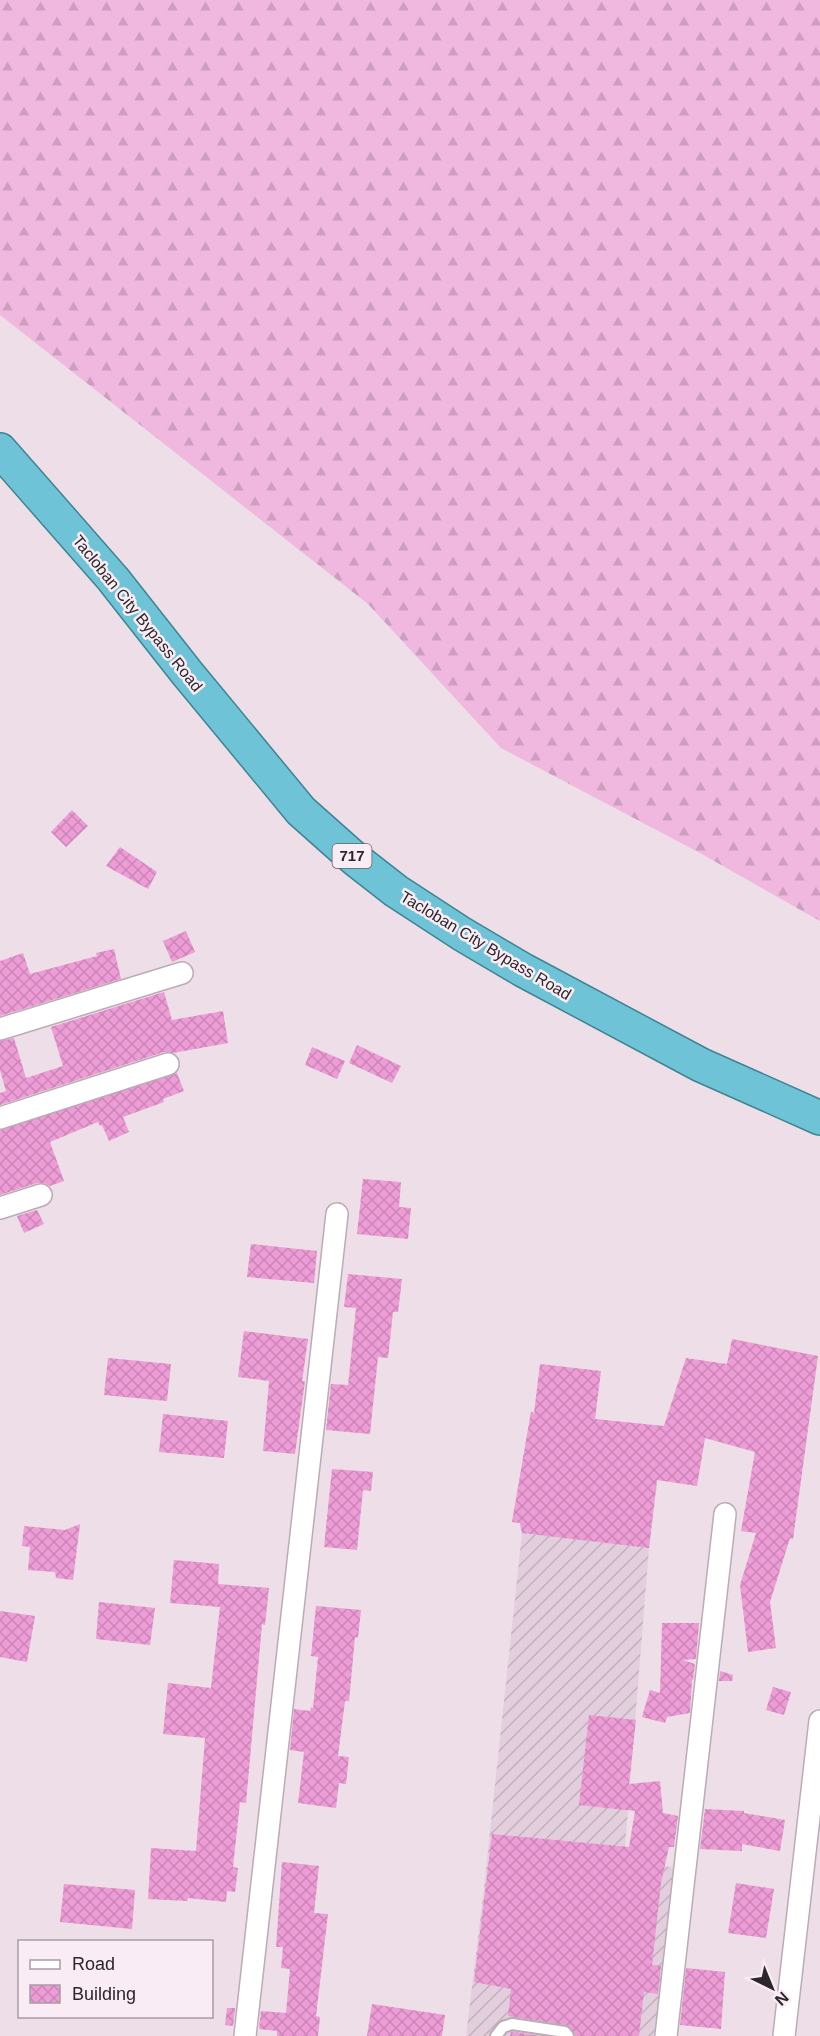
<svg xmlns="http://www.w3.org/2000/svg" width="820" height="2036" viewBox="0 0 820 2036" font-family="Arial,sans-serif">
	<defs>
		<pattern id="industrial-furrows" width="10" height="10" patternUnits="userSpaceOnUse" patternTransform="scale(1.5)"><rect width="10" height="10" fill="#e2cedc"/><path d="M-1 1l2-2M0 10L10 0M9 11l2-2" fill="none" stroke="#c2b1bd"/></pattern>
		<pattern id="forest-firs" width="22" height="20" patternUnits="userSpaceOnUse" patternTransform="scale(1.5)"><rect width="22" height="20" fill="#f0b8df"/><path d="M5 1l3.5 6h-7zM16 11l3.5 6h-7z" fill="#ce9ebf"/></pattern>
		<pattern id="building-cross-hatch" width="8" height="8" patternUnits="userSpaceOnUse" patternTransform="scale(1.5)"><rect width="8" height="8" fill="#ed9cd5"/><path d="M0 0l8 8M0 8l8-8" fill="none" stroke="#cb86b7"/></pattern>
	</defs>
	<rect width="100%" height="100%" fill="#eddee8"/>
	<path fill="url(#industrial-furrows)" d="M 531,1412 L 664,1427 L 649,1548 L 624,1859 L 676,1868 L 654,2036 L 466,2036 L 484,1888 L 522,1533 L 520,1523 L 512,1522 Z"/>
	<path fill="url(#forest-firs)" d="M 0,0 L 820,0 L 820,921 L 700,853 L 501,748 L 368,604 L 0,315 Z"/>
	<path fill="url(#building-cross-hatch)" d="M 72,810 L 88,826 L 66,847 L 51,832 Z
		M 120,847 L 157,872 L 148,889 L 106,866 Z
		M 186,931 L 195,952 L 172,962 L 163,941 Z
		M 114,949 L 121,979 L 0,1016 L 0,961 L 23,953 L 30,974 L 97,956 L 96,953 Z
		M 164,992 L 172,1020 L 223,1011 L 228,1043 L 173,1053 L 164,1052 L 0,1105 L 0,1093 L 6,1091 L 0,1070 L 0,1041 L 14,1038 L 26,1078 L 63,1066 L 51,1027 Z
		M 357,1045 L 401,1066 L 392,1083 L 349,1063 Z
		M 312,1047 L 345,1061 L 337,1079 L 305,1065 Z
		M 177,1073 L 184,1091 L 163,1099 L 164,1102 L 123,1117 L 129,1132 L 109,1141 L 102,1125 L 100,1126 L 98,1122 L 50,1142 L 64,1181 L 50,1186 L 44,1183 L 37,1183 L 0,1195 L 0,1130 Z
		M 363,1179 L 401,1182 L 399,1207 L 411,1208 L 408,1239 L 357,1234 Z
		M 37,1210 L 44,1224 L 24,1233 L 17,1216 Z
		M 251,1244 L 317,1251 L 314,1283 L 247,1277 Z
		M 348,1274 L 402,1279 L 398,1312 L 393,1312 L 388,1358 L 378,1357 L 370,1434 L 326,1430 L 331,1384 L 348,1385 L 356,1308 L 344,1307 Z
		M 244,1331 L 308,1339 L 302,1381 L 305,1381 L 295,1454 L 263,1451 L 269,1381 L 238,1377 Z
		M 732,1339 L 818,1356 L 793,1539 L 790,1538 L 770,1602 L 776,1648 L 748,1652 L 740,1585 L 756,1533 L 741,1531 L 755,1452 L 705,1438 L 697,1486 L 657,1480 L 649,1548 L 522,1533 L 520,1523 L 512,1522 L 531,1412 L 534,1413 L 540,1364 L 601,1371 L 595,1419 L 664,1426 L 686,1358 L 727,1364 Z
		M 108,1358 L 171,1364 L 167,1401 L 104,1395 Z
		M 163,1414 L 228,1421 L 224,1458 L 159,1452 Z
		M 332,1469 L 373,1472 L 371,1491 L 363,1490 L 357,1550 L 324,1547 Z
		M 80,1524 L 73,1580 L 56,1578 L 55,1572 L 28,1570 L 30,1547 L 22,1546 L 24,1526 L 65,1530 Z
		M 174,1560 L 219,1564 L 218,1584 L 269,1588 L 265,1625 L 262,1624 L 246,1803 L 240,1802 L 233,1867 L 238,1868 L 235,1892 L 227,1891 L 226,1902 L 188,1898 L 187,1901 L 148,1899 L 151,1848 L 196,1851 L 205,1738 L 163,1734 L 168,1683 L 211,1688 L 220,1607 L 170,1603 Z
		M 99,1602 L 155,1608 L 150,1645 L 96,1639 Z
		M 316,1606 L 361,1610 L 358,1638 L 355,1637 L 349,1701 L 345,1701 L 338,1756 L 349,1757 L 346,1784 L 339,1783 L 336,1808 L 298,1803 L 304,1752 L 290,1750 L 294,1709 L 310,1711 L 311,1707 L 313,1708 L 318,1657 L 311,1656 Z
		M 0,1611 L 35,1616 L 27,1662 L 0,1657 Z
		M 662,1623 L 699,1623 L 696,1659 L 683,1660 L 695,1664 L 693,1680 L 692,1680 L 690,1713 L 667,1717 L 665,1723 L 642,1717 L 650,1690 L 660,1693 Z
		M 720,1671 L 733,1675 L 732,1681 L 719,1681 Z
		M 773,1687 L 791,1692 L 784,1715 L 766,1710 Z
		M 589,1715 L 636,1720 L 629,1784 L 660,1781 L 663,1813 L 678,1816 L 674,1847 L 669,1847 L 661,1883 L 652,1965 L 661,1966 L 658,1994 L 644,1992 L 639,2036 L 575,2036 L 571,2028 L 566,2025 L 508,2016 L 511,1989 L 474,1982 L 492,1834 L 629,1847 L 635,1811 L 579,1805 Z
		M 705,1809 L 744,1811 L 744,1813 L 785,1820 L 780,1851 L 742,1844 L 742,1851 L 700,1849 Z
		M 282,1862 L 319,1866 L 314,1913 L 328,1914 L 316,2016 L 320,2017 L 318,2036 L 277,2036 L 277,2031 L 259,2029 L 261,2011 L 286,2013 L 290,1969 L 281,1968 L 283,1947 L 276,1947 Z
		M 736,1883 L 774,1889 L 766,1938 L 728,1933 Z
		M 64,1884 L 135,1890 L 132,1929 L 60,1922 Z
		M 686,1968 L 725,1972 L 721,2029 L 680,2025 Z
		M 372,2004 L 445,2015 L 442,2036 L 367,2036 Z
		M 227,2008 L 235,2008 L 233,2026 L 225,2025 Z
		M 511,2032 L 513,2032 L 541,2036 L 510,2036 Z"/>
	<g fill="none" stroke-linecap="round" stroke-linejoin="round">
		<g stroke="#baacb5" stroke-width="14">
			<path id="service" d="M 496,2036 L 503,2027 L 512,2024 L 565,2032 L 568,2036"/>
		</g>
		<g stroke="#baacb5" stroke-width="24">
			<path id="minor" d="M 0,1029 L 182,973
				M 0,1118 L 168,1064
				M 0,1208 L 41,1195
				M 245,2036 L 337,1214
				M 666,2036 L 725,1514
				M 784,2036 L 820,1721"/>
		</g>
		<g stroke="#3e8492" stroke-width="36">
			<path id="trunk" d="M 0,450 L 113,579 L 187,673 L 301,811 L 355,859 L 396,891 L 462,934 L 523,970 L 701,1065 L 820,1118"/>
		</g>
		<use href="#service" stroke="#fff" stroke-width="10"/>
		<use href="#minor" stroke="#fff" stroke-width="21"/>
		<use href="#trunk" stroke="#6ec4d6" stroke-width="33"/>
	</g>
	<g text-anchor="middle" stroke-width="5" stroke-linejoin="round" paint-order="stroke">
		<rect fill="#faecf5" stroke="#696166" stroke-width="1.5" x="332.5" y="844" width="39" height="24" rx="4.5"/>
		<g font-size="15" font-weight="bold" fill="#2b2629">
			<text x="352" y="861">717</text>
		</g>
		<g font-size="16" fill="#2b2629" stroke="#faecf5">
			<text transform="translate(138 613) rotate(51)" y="6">Tacloban City Bypass Road</text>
			<text transform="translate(486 945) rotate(31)" y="6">Tacloban City Bypass Road</text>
		</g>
	</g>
	<rect x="18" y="1940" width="195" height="78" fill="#faecf5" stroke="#a79da3" stroke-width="1.5"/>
	<rect x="30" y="1960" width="30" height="9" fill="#ffffff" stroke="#a79da3" stroke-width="1.5"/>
	<text x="72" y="1970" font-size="18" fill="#2b2629">Road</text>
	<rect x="30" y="1985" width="30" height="18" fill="url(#building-cross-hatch)" stroke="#a79da3" stroke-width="1.5"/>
	<text x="72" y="2000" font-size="18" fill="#2b2629">Building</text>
	<g transform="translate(772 1988) rotate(137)" stroke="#faecf5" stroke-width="4.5" paint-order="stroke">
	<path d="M0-4.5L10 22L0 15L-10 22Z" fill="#2b2629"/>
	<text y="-9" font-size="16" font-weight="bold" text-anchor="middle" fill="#2b2629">N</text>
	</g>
</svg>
